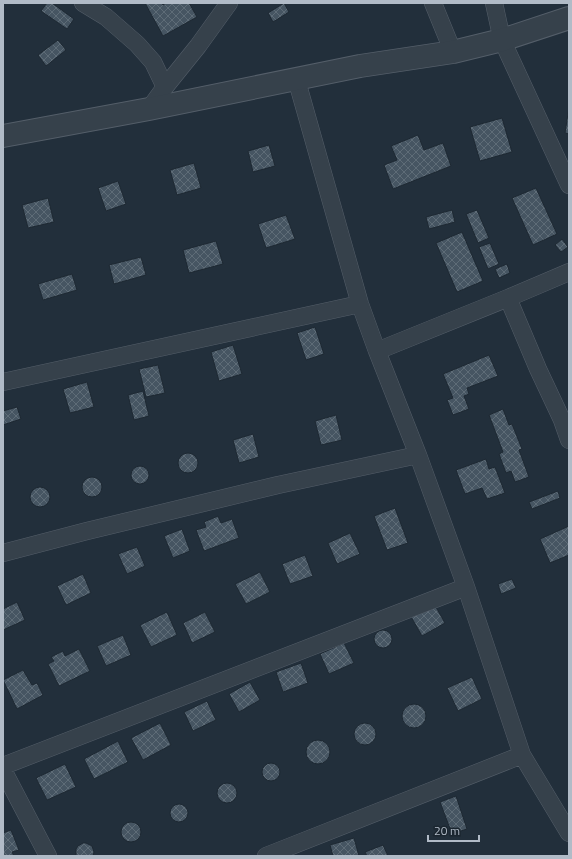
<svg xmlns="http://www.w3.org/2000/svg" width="572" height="859" viewBox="0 0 572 859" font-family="'Titillium Web',sans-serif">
	<defs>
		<pattern id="building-cross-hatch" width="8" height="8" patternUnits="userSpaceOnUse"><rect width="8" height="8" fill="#465562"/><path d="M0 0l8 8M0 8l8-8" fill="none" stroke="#5e6c77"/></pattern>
	</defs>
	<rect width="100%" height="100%" fill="#222f3b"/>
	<path fill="url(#building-cross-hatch)" stroke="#1d2832" d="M 47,3 L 52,3 L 74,19 L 67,29 L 41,11 Z
		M 145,3 L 162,3 L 163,5 L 166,3 L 189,3 L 197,17 L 163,36 Z
		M 284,3 L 289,12 L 273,22 L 268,13 Z
		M 58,40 L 66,50 L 46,66 L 38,55 Z
		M 569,107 L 569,134 L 565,133 Z
		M 502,118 L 512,152 L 480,161 L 470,127 Z
		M 418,135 L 424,150 L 443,143 L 451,166 L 393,189 L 384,165 L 397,160 L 391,146 Z
		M 269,145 L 275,166 L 253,172 L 248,151 Z
		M 194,163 L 201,188 L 177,195 L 170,170 Z
		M 118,181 L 126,204 L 106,211 L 98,188 Z
		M 536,188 L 557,234 L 533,245 L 512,198 Z
		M 48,198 L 54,222 L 28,228 L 22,205 Z
		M 452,210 L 455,222 L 429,229 L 426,217 Z
		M 477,210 L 489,238 L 478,243 L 466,214 Z
		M 286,215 L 295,239 L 266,248 L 258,224 Z
		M 462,232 L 483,281 L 457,292 L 436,243 Z
		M 562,239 L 568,247 L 561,252 L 555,245 Z
		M 216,241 L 223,264 L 189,273 L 183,250 Z
		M 490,243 L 499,264 L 488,269 L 479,247 Z
		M 141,257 L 146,275 L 114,284 L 109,265 Z
		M 507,264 L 510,273 L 499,278 L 495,269 Z
		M 72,274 L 77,290 L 43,300 L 38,284 Z
		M 315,327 L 324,354 L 306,360 L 297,333 Z
		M 233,345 L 242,374 L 219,381 L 211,352 Z
		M 489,355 L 498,376 L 467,388 L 469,394 L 464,396 L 469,409 L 453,415 L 447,400 L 453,398 L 443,374 Z
		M 158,365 L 165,393 L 146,397 L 139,369 Z
		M 87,382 L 94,407 L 70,413 L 63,389 Z
		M 143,391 L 149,416 L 134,420 L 128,395 Z
		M 17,407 L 21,419 L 3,425 L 3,411 Z
		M 503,409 L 509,425 L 512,424 L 522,449 L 519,450 L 529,477 L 515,482 L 511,471 L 506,473 L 499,454 L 503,452 L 489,415 Z
		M 336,415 L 342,440 L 321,445 L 315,421 Z
		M 253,434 L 259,457 L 239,463 L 233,440 Z
		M178 463a10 10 0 1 1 20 0a10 10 0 1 1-20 0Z
		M 486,459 L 489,469 L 495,467 L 505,493 L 487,499 L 482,488 L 465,494 L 456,470 Z
		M131 475a9 9 0 1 1 18 0a9 9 0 1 1-18 0Z
		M82 487a10 10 0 1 1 20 0a10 10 0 1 1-20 0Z
		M30 497a10 10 0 1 1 20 0a10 10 0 1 1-20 0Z
		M 558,491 L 560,498 L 532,509 L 529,502 Z
		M 395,508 L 408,543 L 387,550 L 374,516 Z
		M 218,516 L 221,523 L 232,519 L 239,538 L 204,551 L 196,530 L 206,527 L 204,522 Z
		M 569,526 L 569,555 L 550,563 L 540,539 Z
		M 182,529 L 190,551 L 173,558 L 164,536 Z
		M 350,533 L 360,554 L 337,564 L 328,543 Z
		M 137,547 L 145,566 L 127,574 L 118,554 Z
		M 305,555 L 313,576 L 290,584 L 282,564 Z
		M 260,572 L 270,592 L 246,604 L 235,584 Z
		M 83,574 L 91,593 L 66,605 L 57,586 Z
		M 512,579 L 516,588 L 501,594 L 498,584 Z
		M 17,602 L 25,620 L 3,630 L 3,609 Z
		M 433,602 L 445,623 L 422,636 L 410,615 Z
		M 167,612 L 177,635 L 151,647 L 140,625 Z
		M 205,612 L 215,632 L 192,643 L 183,623 Z
		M374 639a9 9 0 1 1 18 0a9 9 0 1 1-18 0Z
		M 123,635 L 131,655 L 106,666 L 97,646 Z
		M 344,643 L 354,663 L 329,674 L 320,654 Z
		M 79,649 L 90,671 L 59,686 L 48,664 L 54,661 L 51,657 L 63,651 L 65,656 Z
		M 301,663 L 308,683 L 283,692 L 276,672 Z
		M 23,670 L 32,685 L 37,683 L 43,695 L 17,709 L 3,680 Z
		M 472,677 L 482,699 L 458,711 L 447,688 Z
		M 250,682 L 260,700 L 239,712 L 229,694 Z
		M 207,701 L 216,720 L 193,731 L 184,712 Z
		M402 716a12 12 0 1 1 24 0a12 12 0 1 1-24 0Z
		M 160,723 L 171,745 L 143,760 L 131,738 Z
		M354 734a11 11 0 1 1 22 0a11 11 0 1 1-22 0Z
		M306 752a12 12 0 1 1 24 0a12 12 0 1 1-24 0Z
		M 118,741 L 128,762 L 94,779 L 84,759 Z
		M262 772a9 9 0 1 1 18 0a9 9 0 1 1-18 0Z
		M 65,764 L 76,787 L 47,800 L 36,778 Z
		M217 793a10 10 0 1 1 20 0a10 10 0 1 1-20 0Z
		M 456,796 L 467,829 L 452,834 L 440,802 Z
		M170 813a9 9 0 1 1 18 0a9 9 0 1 1-18 0Z
		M121 832a10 10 0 1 1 20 0a10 10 0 1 1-20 0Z
		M 11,830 L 19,850 L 12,852 L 14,856 L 3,856 L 3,833 Z
		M 354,838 L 359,856 L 333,856 L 330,845 Z
		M 83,843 L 86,843 L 92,846 L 94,852 L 93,856 L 76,856 L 76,849 L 78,846 Z
		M 383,845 L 388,856 L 367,856 L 365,852 Z"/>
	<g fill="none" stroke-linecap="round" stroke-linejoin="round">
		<g stroke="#545e69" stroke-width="18">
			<path id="minor" d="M 83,3 L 106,17 L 137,44 L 153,62 L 165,87
				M 433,3 L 453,52
				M 494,3 L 502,40 L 569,185
				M 296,78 L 360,304 L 377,351 L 418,455 L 466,587 L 522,755 L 569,833
				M 149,109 L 165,87 L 198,46 L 229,3
				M 508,298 L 538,369 L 562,420 L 569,440
				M 377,351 L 508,298 L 569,272
				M 3,382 L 360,304
				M 3,553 L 87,531 L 278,485 L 418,455
				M 3,766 L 466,587
				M 3,770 L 48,856
				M 266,856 L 522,755"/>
		</g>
		<g stroke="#545e69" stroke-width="24">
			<path id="tertiary" d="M 3,136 L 149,109 L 360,66 L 453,52 L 502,40 L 569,18"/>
		</g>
		<use href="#minor" stroke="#36414b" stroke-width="17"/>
		<use href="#tertiary" stroke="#36414b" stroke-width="22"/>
	</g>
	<rect width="572" height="859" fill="none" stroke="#b1bbc7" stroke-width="8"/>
	<path d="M428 835v6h51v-6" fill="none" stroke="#b1bbc7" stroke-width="2"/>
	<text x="434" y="835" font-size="12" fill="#b1bbc7" stroke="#1b2630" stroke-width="3" paint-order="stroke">20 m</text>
</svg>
